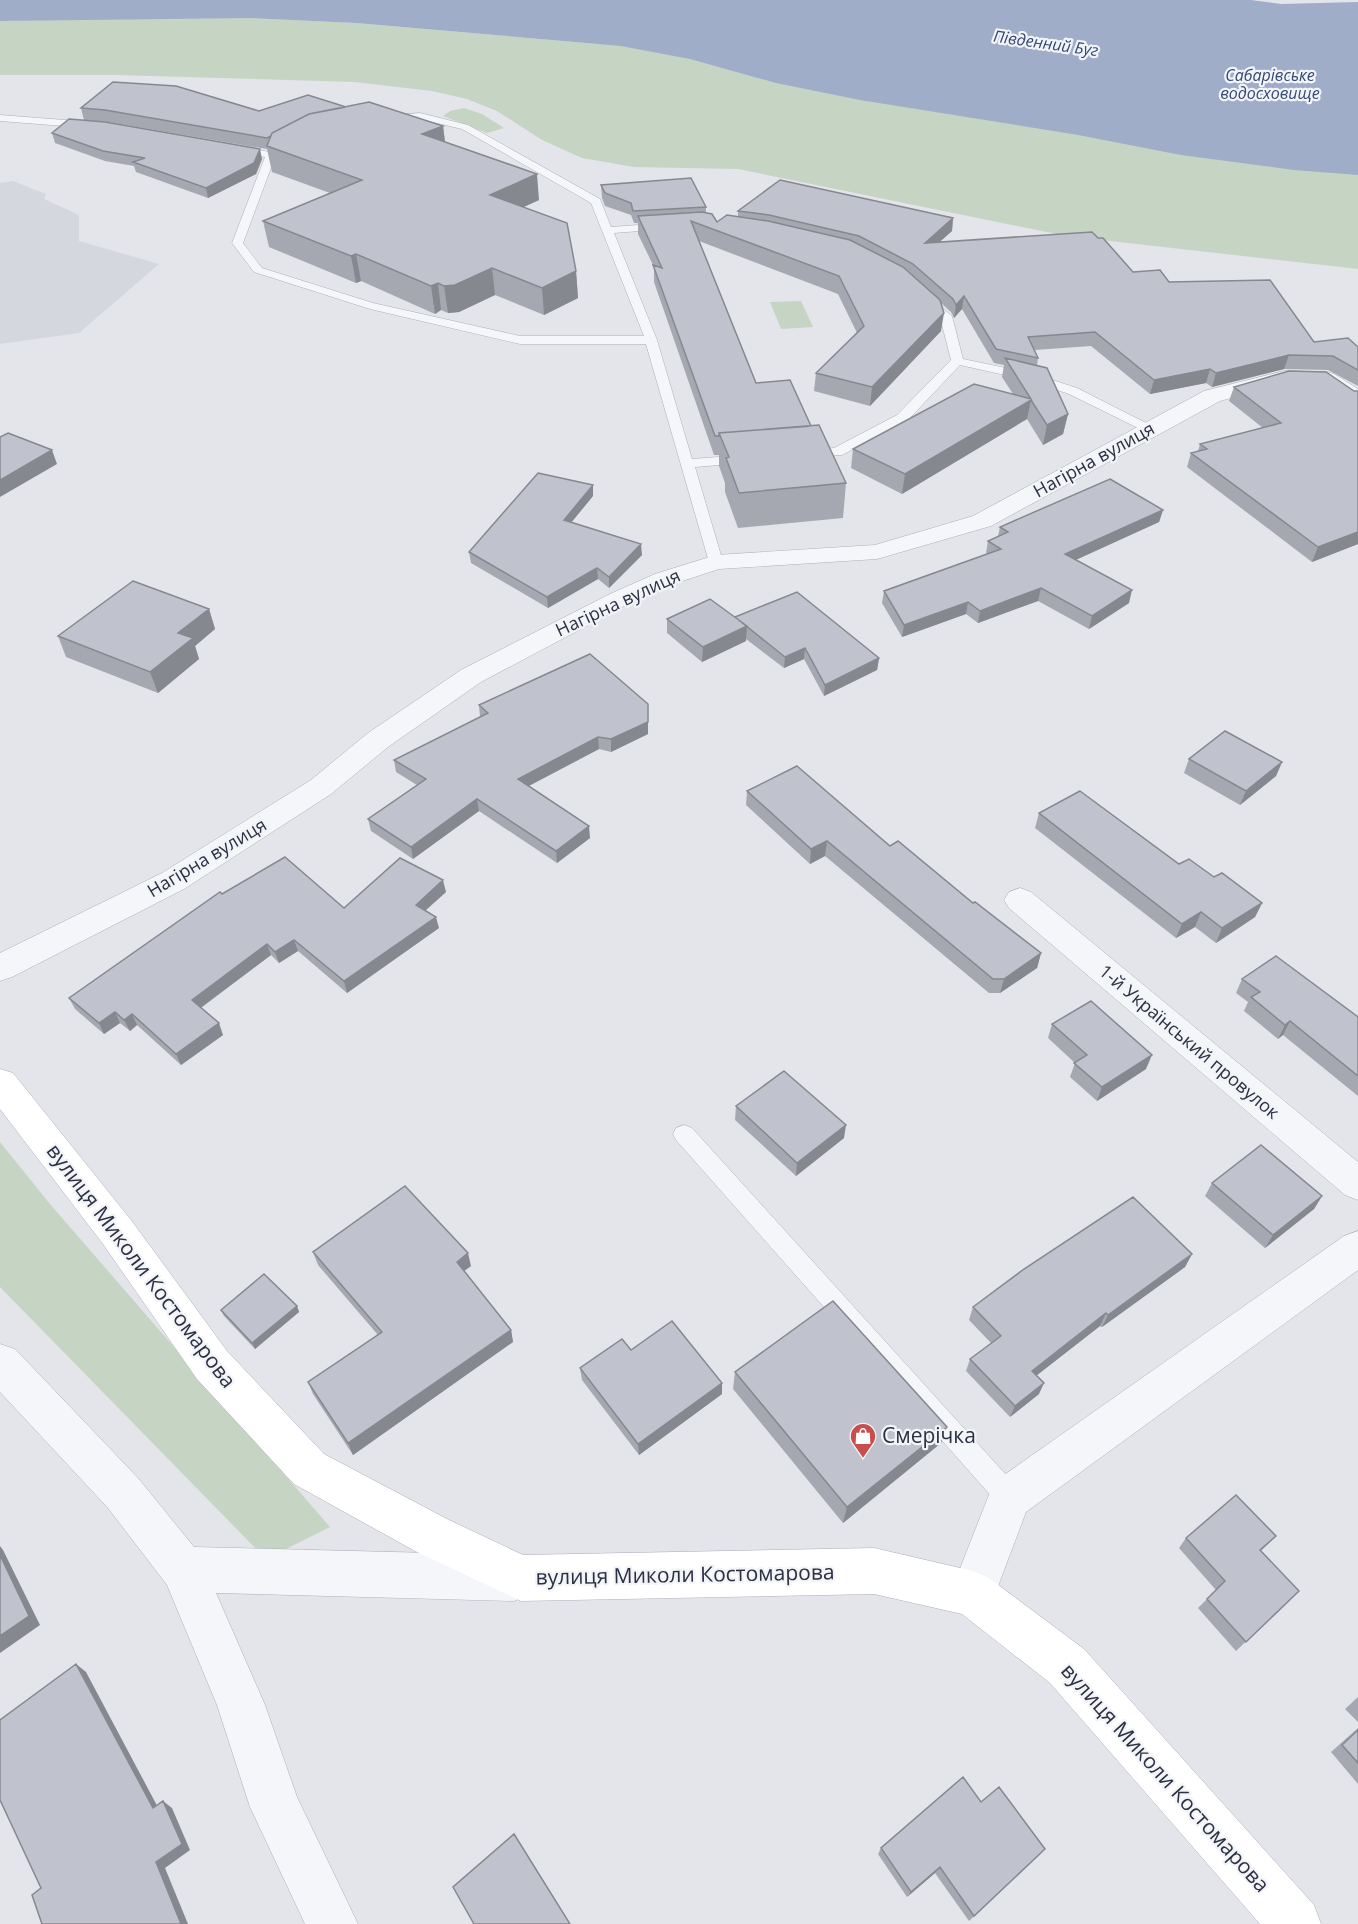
<svg xmlns="http://www.w3.org/2000/svg" width="1358" height="1924" viewBox="0 0 1358 1924" font-family="'Open Sans',sans-serif">
	<rect width="100%" height="100%" fill="#e3e5ea"/>
	<path fill="#d5d7df" d="M 13,181 L 46,194 L 44,199 L 79,215 L 79,241 L 159,264 L 79,333 L 0,344 L 0,183 Z"/>
	<path fill="#c6d4c4" d="M 121,18 L 250,18 L 356,23 L 598,44 L 633,37 L 1358,151 L 1358,269 L 1066,236 L 738,169 L 634,167 L 582,158 L 542,140 L 497,111 L 467,99 L 432,91 L 355,82 L 117,75 L 0,75 L 0,21 Z
		M 464,108 L 482,114 L 504,128 L 487,133 L 443,116 L 450,111 Z
		M 801,301 L 813,327 L 781,329 L 770,302 Z
		M 0,1142 L 50,1204 L 330,1527 L 266,1559 L 0,1287 Z"/>
	<path fill="#9fadc9" d="M 0,0 L 1251,0 L 1281,4 L 1358,2 L 1358,175 L 1294,170 L 1181,155 L 1078,135 L 860,100 L 776,83 L 690,59 L 621,46 L 356,23 L 250,18 L 0,21 Z"/>
	<g fill="none" stroke-linecap="round" stroke-linejoin="round">
		<g stroke="#acafb8" stroke-width="1">
			<path id="lane" d="M 420,113 L 468,125 L 600,199 L 611,227 L 665,223 L 670,226 L 665,229 L 614,233 L 657,340 L 692,459 L 744,455 L 751,459 L 744,463 L 695,467 L 723,562 L 721,565 L 716,566 L 709,562 L 646,344 L 520,344 L 370,309 L 254,272 L 232,243 L 265,157 L 234,152 L 229,149 L 234,146 L 270,152 L 292,141 L 295,142 L 295,146 L 275,157 L 243,243 L 262,268 L 373,303 L 520,336 L 644,336 L 591,203 L 462,129 L 420,119 L 389,122 L 384,119 L 389,116 Z
				M 0,115 L 90,122 L 95,125 L 90,128 L 0,121 Z
				M 924,294 L 952,316 L 963,359 L 1034,374 L 1077,388 L 1158,429 L 1156,432 L 1146,432 L 1069,394 L 1027,380 L 960,365 L 907,421 L 842,455 L 801,457 L 799,454 L 801,451 L 834,448 L 897,415 L 951,360 L 940,317 L 918,297 Z
				M 684,1125 L 692,1128 L 1018,1488 L 1022,1497 L 1018,1506 L 1009,1510 L 1000,1506 L 676,1140 L 673,1134 L 676,1128 Z"/>
		</g>
		<g stroke="#acafb8" stroke-width="1">
			<path id="street" d="M 1284,371 L 1327,372 L 1334,374 L 1358,389 L 1358,404 L 1350,403 L 1322,384 L 1284,383 L 1220,401 L 991,526 L 877,559 L 719,569 L 673,584 L 628,604 L 481,682 L 388,747 L 331,794 L 184,889 L 12,977 L 0,981 L 0,953 L 162,873 L 311,780 L 368,733 L 461,670 L 610,594 L 655,574 L 716,555 L 875,545 L 973,516 L 1204,391 Z
				M 1020,888 L 1031,892 L 1358,1162 L 1358,1200 L 1345,1195 L 1009,908 L 1004,900 L 1009,892 Z
				M 1358,1231 L 1358,1270 L 1026,1512 L 989,1610 L 973,1617 L 957,1610 L 950,1594 L 994,1482 L 1344,1236 Z
				M 0,1344 L 15,1349 L 138,1478 L 194,1547 L 514,1555 L 530,1562 L 537,1578 L 530,1594 L 514,1601 L 216,1593 L 265,1705 L 297,1797 L 358,1924 L 305,1924 L 250,1807 L 217,1705 L 167,1585 L 108,1508 L 0,1392 Z"/>
		</g>
		<g stroke="#acafb8" stroke-width="1">
			<path id="secondary" d="M 0,1069 L 13,1073 L 131,1220 L 227,1351 L 324,1454 L 447,1519 L 523,1555 L 874,1548 L 973,1571 L 989,1578 L 1084,1649 L 1314,1905 L 1321,1924 L 1260,1924 L 1050,1683 L 962,1614 L 874,1594 L 521,1601 L 415,1551 L 294,1484 L 197,1379 L 103,1244 L 0,1109 Z"/>
		</g>
		<use href="#lane" fill="#f5f6f9" fill-rule="evenodd"/>
		<use href="#street" fill="#f5f6f9" fill-rule="evenodd"/>
		<use href="#secondary" fill="#fff" fill-rule="evenodd"/>
	</g>
	<path fill="#a5a8b0" d="M 346,107 L 443,126 L 445,142 L 539,200 L 523,207 L 576,271 L 578,298 L 544,315 L 495,295 L 459,312 L 448,313 L 441,310 L 435,314 L 361,281 L 356,283 L 269,247 L 263,221 L 330,193 L 272,172 L 267,149 L 108,122 L 84,120 L 81,108 L 259,111 Z
		M 52,133 L 262,159 L 256,174 L 208,198 L 136,172 L 134,166 L 105,161 L 55,143 Z
		M 601,185 L 706,207 L 706,213 L 717,222 L 738,217 L 738,211 L 953,218 L 952,231 L 939,242 L 1098,238 L 1133,272 L 1169,282 L 1314,342 L 1358,347 L 1358,386 L 1328,370 L 1284,369 L 1212,387 L 1206,383 L 1150,394 L 1091,346 L 1035,350 L 1038,358 L 1037,366 L 1068,414 L 1063,434 L 1043,445 L 1027,419 L 902,494 L 851,468 L 853,449 L 1013,394 L 1002,377 L 1004,365 L 994,363 L 962,309 L 954,318 L 951,312 L 941,303 L 941,331 L 870,406 L 814,391 L 816,373 L 857,333 L 838,294 L 699,241 L 756,383 L 811,426 L 846,483 L 843,518 L 738,528 L 725,492 L 725,483 L 719,466 L 719,455 L 714,455 L 654,282 L 654,267 L 638,234 L 638,223 L 634,223 L 631,215 L 605,206 L 602,198 Z
		M 1234,387 L 1354,391 L 1358,544 L 1312,562 L 1187,467 L 1191,453 L 1198,451 L 1200,444 L 1263,428 L 1229,401 Z
		M 593,496 L 571,523 L 642,555 L 609,588 L 598,579 L 548,608 L 471,563 L 469,552 Z
		M 1163,510 L 1159,522 L 1076,560 L 1129,603 L 1089,629 L 1038,601 L 978,623 L 966,614 L 902,637 L 882,603 L 884,591 L 988,554 L 986,553 L 988,541 L 998,536 L 1000,527 Z
		M 209,609 L 215,629 L 195,646 L 199,659 L 158,693 L 66,657 L 58,636 Z
		M 735,617 L 879,658 L 877,670 L 824,696 L 804,659 L 784,668 L 746,639 L 746,641 L 702,662 L 667,633 L 667,619 Z
		M 479,705 L 648,734 L 611,752 L 599,749 L 529,786 L 590,838 L 557,863 L 479,811 L 413,859 L 371,831 L 368,819 L 417,785 L 396,772 L 394,760 L 480,717 Z
		M 1189,759 L 1282,762 L 1276,776 L 1240,805 L 1184,773 Z
		M 747,791 L 890,846 L 973,903 L 1041,953 L 1037,968 L 1000,993 L 989,993 L 825,856 L 810,864 L 746,805 Z
		M 1039,813 L 1214,877 L 1262,903 L 1255,917 L 1216,943 L 1195,927 L 1176,938 L 1035,828 Z
		M 446,892 L 425,911 L 439,928 L 347,993 L 298,951 L 279,963 L 271,955 L 201,1008 L 223,1035 L 181,1065 L 137,1025 L 130,1031 L 120,1023 L 104,1034 L 75,1009 L 69,998 L 222,894 L 344,908 Z
		M 1242,979 L 1358,1017 L 1358,1096 L 1283,1035 L 1278,1039 L 1244,1011 L 1248,1002 L 1236,993 Z
		M 1052,1024 L 1146,1069 L 1097,1101 L 1070,1077 L 1075,1063 L 1048,1038 Z
		M 736,1106 L 844,1138 L 796,1176 L 735,1120 Z
		M 1212,1183 L 1322,1196 L 1314,1209 L 1265,1248 L 1205,1196 Z
		M 313,1252 L 471,1266 L 464,1271 L 511,1330 L 513,1342 L 353,1455 L 313,1394 L 308,1382 L 378,1335 L 318,1265 Z
		M 1192,1254 L 1185,1267 L 1102,1327 L 1100,1326 L 1037,1375 L 1039,1394 L 1010,1417 L 966,1371 L 970,1359 L 991,1343 L 969,1320 L 973,1307 Z
		M 297,1306 L 299,1312 L 255,1349 L 224,1316 L 221,1310 Z
		M 631,1350 L 722,1383 L 722,1394 L 639,1455 L 582,1380 L 580,1368 Z
		M 735,1372 L 941,1443 L 843,1523 L 733,1389 Z
		M 1276,1536 L 1261,1551 L 1299,1591 L 1236,1651 L 1198,1608 L 1216,1590 L 1179,1548 L 1186,1538 Z
		M 1358,1697 L 1358,1722 L 1345,1709 Z
		M 1358,1728 L 1358,1784 L 1331,1752 Z
		M 881,1848 L 1045,1849 L 969,1921 L 935,1873 L 907,1897 L 878,1854 Z"/>
	<path fill="#868890" d="M 443,126 L 446,151 L 422,134 Z
		M 260,149 L 262,159 L 256,174 L 208,198 L 206,188 Z
		M 537,174 L 539,200 L 493,221 L 490,195 Z
		M 953,218 L 952,231 L 924,256 L 925,243 Z
		M 356,254 L 361,281 L 356,283 L 351,256 Z
		M 492,268 L 495,295 L 459,312 L 448,313 L 444,286 Z
		M 576,271 L 578,298 L 544,315 L 542,288 Z
		M 438,283 L 441,310 L 435,314 L 431,286 Z
		M 964,296 L 962,309 L 954,318 L 956,305 Z
		M 944,313 L 941,331 L 870,406 L 872,387 Z
		M 1289,355 L 1284,369 L 1212,387 L 1216,373 Z
		M 1210,369 L 1206,383 L 1150,394 L 1154,380 Z
		M 1031,400 L 1027,419 L 902,494 L 905,474 Z
		M 1068,414 L 1063,434 L 1043,445 L 1047,425 Z
		M 52,450 L 57,464 L 0,497 L 0,480 Z
		M 593,485 L 593,496 L 564,531 L 564,520 Z
		M 1163,510 L 1159,522 L 1062,566 L 1065,554 Z
		M 1358,532 L 1358,544 L 1312,562 L 1318,547 Z
		M 641,544 L 642,555 L 609,588 L 609,577 Z
		M 597,568 L 598,579 L 548,608 L 547,597 Z
		M 1041,588 L 1038,601 L 978,623 L 980,611 Z
		M 1132,590 L 1129,603 L 1089,629 L 1092,616 Z
		M 968,602 L 966,614 L 902,637 L 904,625 Z
		M 209,609 L 215,629 L 195,646 L 199,659 L 158,693 L 150,672 L 178,633 Z
		M 747,626 L 746,641 L 702,662 L 703,647 Z
		M 805,648 L 804,659 L 784,668 L 785,657 Z
		M 879,658 L 877,670 L 824,696 L 825,685 Z
		M 648,704 L 648,734 L 611,752 L 611,739 Z
		M 598,737 L 599,749 L 519,791 L 518,779 Z
		M 1282,762 L 1276,776 L 1240,805 L 1246,791 Z
		M 477,799 L 479,811 L 413,859 L 411,847 Z
		M 589,826 L 590,838 L 557,863 L 556,851 Z
		M 827,841 L 825,856 L 810,864 L 811,849 Z
		M 443,880 L 446,892 L 418,917 L 416,905 Z
		M 1262,903 L 1255,917 L 1216,943 L 1222,928 Z
		M 1201,912 L 1195,927 L 1176,938 L 1182,924 Z
		M 436,917 L 439,928 L 347,993 L 344,981 Z
		M 294,940 L 298,951 L 279,963 L 275,952 Z
		M 267,944 L 271,955 L 196,1011 L 192,1000 Z
		M 1041,953 L 1037,968 L 1000,993 L 1004,979 Z
		M 115,1012 L 120,1023 L 104,1034 L 99,1023 Z
		M 132,1014 L 137,1025 L 130,1031 L 124,1020 Z
		M 1290,1021 L 1283,1035 L 1278,1039 L 1285,1025 Z
		M 219,1023 L 223,1035 L 181,1065 L 176,1054 Z
		M 1152,1055 L 1146,1069 L 1097,1101 L 1102,1087 Z
		M 846,1125 L 844,1138 L 796,1176 L 797,1163 Z
		M 1322,1196 L 1314,1209 L 1265,1248 L 1273,1235 Z
		M 468,1253 L 471,1266 L 460,1274 L 457,1262 Z
		M 1192,1254 L 1185,1267 L 1102,1327 L 1108,1315 Z
		M 297,1306 L 299,1312 L 255,1349 L 252,1343 Z
		M 1106,1313 L 1100,1326 L 1027,1383 L 1032,1371 Z
		M 511,1330 L 513,1342 L 353,1455 L 348,1443 Z
		M 722,1383 L 722,1394 L 639,1455 L 638,1444 Z
		M 1044,1383 L 1039,1394 L 1010,1417 L 1015,1406 Z
		M 947,1427 L 941,1443 L 843,1523 L 847,1507 Z
		M 0,1546 L 3,1550 L 40,1625 L 0,1653 Z
		M 76,1664 L 86,1672 L 162,1815 L 153,1808 Z
		M 163,1801 L 172,1808 L 190,1850 L 165,1868 L 188,1924 L 181,1924 L 156,1862 Z
		M 940,1867 L 935,1873 L 907,1897 L 911,1892 Z"/>
	<path fill="#c0c3cd" stroke="#868890" stroke-width="1.5" d="M 113,82 L 176,86 L 259,111 L 308,95 L 346,107 L 309,114 L 272,133 L 271,136 L 267,138 L 105,110 L 81,108 Z
		M 369,102 L 443,126 L 422,134 L 537,174 L 490,195 L 567,223 L 576,271 L 542,288 L 492,268 L 455,285 L 444,286 L 438,283 L 431,286 L 356,254 L 351,256 L 263,221 L 362,180 L 267,146 L 272,133 L 309,114 Z
		M 69,119 L 105,122 L 260,149 L 254,163 L 206,188 L 133,162 L 145,158 L 103,151 L 52,133 Z
		M 691,178 L 706,207 L 633,211 L 631,203 L 605,193 L 601,185 Z
		M 780,180 L 953,218 L 925,243 L 1092,232 L 1098,238 L 1103,238 L 1133,272 L 1160,270 L 1169,282 L 1270,280 L 1314,342 L 1348,338 L 1358,347 L 1358,370 L 1333,356 L 1289,355 L 1216,373 L 1210,369 L 1154,380 L 1095,332 L 1028,337 L 1038,358 L 996,349 L 964,296 L 956,305 L 953,299 L 913,264 L 859,236 L 769,215 L 738,211 Z
		M 702,212 L 712,214 L 717,222 L 727,215 L 768,221 L 850,240 L 903,267 L 940,300 L 944,313 L 872,387 L 816,373 L 864,326 L 839,276 L 691,221 L 756,383 L 790,380 L 811,426 L 719,433 L 719,436 L 715,436 L 653,265 L 662,268 L 638,216 Z
		M 1005,358 L 1047,368 L 1068,414 L 1047,425 L 1031,400 L 905,474 L 853,449 L 974,384 L 1031,399 Z
		M 1289,371 L 1326,372 L 1354,391 L 1358,391 L 1358,532 L 1318,547 L 1191,453 L 1207,449 L 1200,444 L 1281,423 L 1234,387 Z
		M 819,425 L 846,483 L 739,493 L 726,458 L 729,457 L 719,433 Z
		M 8,433 L 52,450 L 0,480 L 0,437 Z
		M 538,473 L 593,485 L 564,520 L 641,544 L 609,577 L 597,568 L 547,597 L 469,552 Z
		M 1110,479 L 1163,510 L 1065,554 L 1132,590 L 1092,616 L 1041,588 L 980,611 L 968,602 L 904,625 L 884,591 L 1001,549 L 988,541 L 1008,532 L 1000,527 Z
		M 133,581 L 209,609 L 178,633 L 193,638 L 150,672 L 58,636 Z
		M 797,592 L 879,658 L 825,685 L 805,648 L 785,657 L 735,617 Z
		M 710,599 L 747,626 L 703,647 L 667,619 Z
		M 590,654 L 648,704 L 648,722 L 611,739 L 598,737 L 518,779 L 589,826 L 556,851 L 477,799 L 411,847 L 368,819 L 426,779 L 394,760 L 488,713 L 479,705 Z
		M 1225,731 L 1282,762 L 1246,791 L 1189,759 Z
		M 797,766 L 890,846 L 898,841 L 973,903 L 975,902 L 1041,953 L 1004,979 L 993,979 L 827,841 L 811,849 L 747,791 Z
		M 1080,791 L 1179,864 L 1189,859 L 1214,877 L 1222,873 L 1262,903 L 1222,928 L 1201,912 L 1182,924 L 1039,813 Z
		M 285,857 L 344,908 L 400,858 L 443,880 L 416,905 L 436,917 L 344,981 L 294,940 L 275,952 L 267,944 L 192,1000 L 219,1023 L 176,1054 L 132,1014 L 124,1020 L 115,1012 L 99,1023 L 69,998 L 220,892 L 222,894 Z
		M 1276,956 L 1358,1017 L 1358,1076 L 1290,1021 L 1285,1025 L 1251,997 L 1260,992 L 1242,979 Z
		M 1091,1001 L 1152,1055 L 1102,1087 L 1074,1063 L 1087,1055 L 1052,1024 Z
		M 784,1071 L 846,1125 L 797,1163 L 736,1106 Z
		M 1261,1145 L 1322,1196 L 1273,1235 L 1212,1183 Z
		M 405,1186 L 468,1253 L 457,1262 L 511,1330 L 348,1443 L 308,1382 L 382,1332 L 313,1252 Z
		M 1133,1197 L 1192,1254 L 1108,1315 L 1106,1313 L 1032,1371 L 1044,1383 L 1015,1406 L 970,1359 L 1001,1336 L 973,1307 L 1024,1269 Z
		M 264,1274 L 297,1306 L 252,1343 L 221,1310 Z
		M 833,1301 L 947,1427 L 847,1507 L 735,1372 Z
		M 672,1321 L 722,1383 L 638,1444 L 580,1368 L 622,1339 L 631,1350 Z
		M 1236,1495 L 1276,1536 L 1260,1550 L 1299,1591 L 1246,1642 L 1207,1599 L 1225,1581 L 1186,1538 Z
		M 0,1555 L 29,1616 L 0,1636 Z
		M 76,1664 L 153,1808 L 163,1801 L 182,1844 L 156,1862 L 181,1924 L 42,1924 L 32,1895 L 41,1888 L 0,1800 L 0,1720 Z
		M 1358,1730 L 1358,1763 L 1342,1745 Z
		M 963,1777 L 981,1802 L 999,1787 L 1045,1849 L 974,1916 L 940,1867 L 911,1892 L 881,1848 Z
		M 514,1834 L 570,1924 L 474,1924 L 453,1887 Z"/>
	<defs>
		<g id="shop-pin" transform="scale(1.35)"><path d="M0 17L-7.5 6A9.5 9.5 0 1 1 7.5 6Z" fill="#ca4d4d" stroke="#f2f4f8"/><path d="M-5-2.5h2.3a2.7 3.5 0 0 1 5.4 0H5L5.5 6h-11ZM-1.5-2.5h3a1.5 2.3 0 0 0-3 0Z" fill="#fff"/></g>
	</defs>
	<g fill-rule="evenodd">
		<use href="#shop-pin" x="863" y="1436"/>
	</g>
	<g text-anchor="middle" stroke-width="4.5" stroke-linejoin="round" paint-order="stroke">
		<g font-size="16" font-style="italic" fill="#364975" stroke="#f2f4f8">
			<text transform="translate(1046 43) rotate(8)" y="6">Південний Буг</text>
			<text x="1270" y="81">Сабарівське<tspan x="1270" dy="18">водосховище</tspan></text>
		</g>
		<g font-size="18" fill="#2b3042" stroke="#f2f4f8">
			<text transform="translate(1094 460) rotate(-29)" y="6">Нагірна вулиця</text>
			<text transform="translate(618 603) rotate(-25)" y="6">Нагірна вулиця</text>
			<text transform="translate(207 858) rotate(-31)" y="6">Нагірна вулиця</text>
			<text transform="translate(1189 1042) rotate(40)" y="6">1-й Український провулок</text>
		</g>
		<g font-size="21" fill="#2b3042" stroke="#f2f4f8">
			<text transform="translate(141 1266) rotate(53)" y="7">вулиця Миколи Костомарова</text>
			<text transform="translate(685 1575) rotate(-1)" y="7">вулиця Миколи Костомарова</text>
			<text transform="translate(1165 1778) rotate(48)" y="7">вулиця Миколи Костомарова</text>
		</g>
		<g font-size="21" fill="#2b3042" stroke="#f2f4f8" text-anchor="start">
			<text x="882" y="1443">Смерічка</text>
		</g>
	</g>
</svg>
